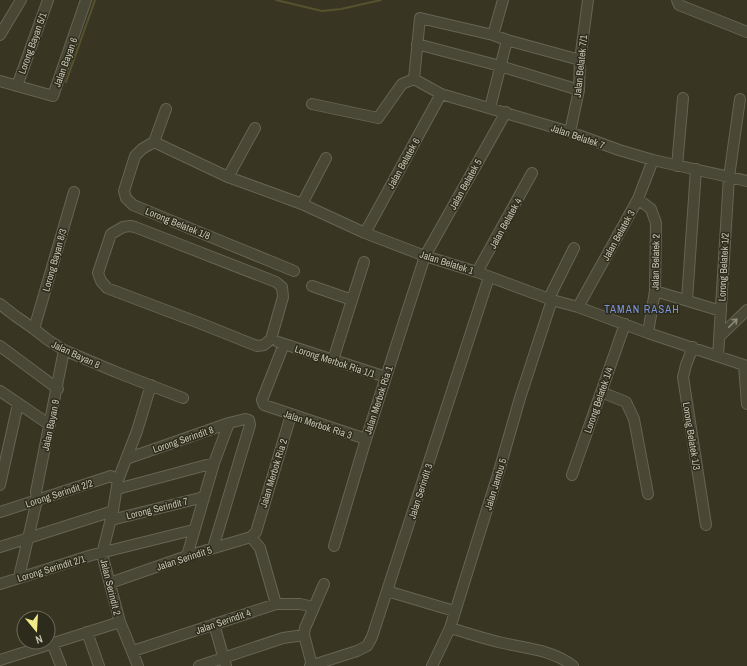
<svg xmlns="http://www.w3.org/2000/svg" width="747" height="666" viewBox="0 0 747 666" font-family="'Archivo Narrow',sans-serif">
	<rect width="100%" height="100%" fill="#383622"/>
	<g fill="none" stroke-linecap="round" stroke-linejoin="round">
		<path stroke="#565230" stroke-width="2" d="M 276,0 L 322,11 L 341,9 L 381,0
			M 66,82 L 95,0"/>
		<g stroke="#666454" stroke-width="12">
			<path id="minor" d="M 677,0 L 679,5 L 747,32
				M 0,35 L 21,0
				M 493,35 L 503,0
				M 417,44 L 500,66 L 579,90
				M 414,79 L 441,94 L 570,132 L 619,150 L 653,160 L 747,181
				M 414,79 L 420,18 L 493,35 L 507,40 L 580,60
				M 0,81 L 53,96 L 86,0
				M 17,86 L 48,0
				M 312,104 L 378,118 L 402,84 L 414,79
				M 490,108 L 507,40
				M 570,132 L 579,90 L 580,60 L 588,0
				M 154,142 L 228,177 L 302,204 L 365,233 L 425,256 L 477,272 L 552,300 L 578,307 L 648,333 L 747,366
				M 154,142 L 142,149 L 135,156 L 124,191 L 126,198 L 133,205 L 294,271
				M 154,142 L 166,109
				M 677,166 L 683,98
				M 228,177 L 255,128
				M 638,199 L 651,209 L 656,223 L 655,291 L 648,333
				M 302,204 L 326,158
				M 130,226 L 135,227 L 276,282 L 282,287 L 283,297 L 271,339 L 264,345 L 257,346 L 202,324 L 107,288 L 101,281 L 98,273 L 111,234 L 123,227 Z
				M 365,233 L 441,94
				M 477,272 L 532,173
				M 312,286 L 352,300
				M 655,291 L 721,311
				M 549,298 L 574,248
				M 687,300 L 696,169
				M 0,304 L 14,315 L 34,329 L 48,340 L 64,350 L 116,372 L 183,398
				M 578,307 L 638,199 L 653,160
				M 34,329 L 74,192
				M 719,337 L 747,310
				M 278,342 L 386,377
				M 284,344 L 262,400 L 264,405 L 366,439
				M 0,346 L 58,389
				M 693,347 L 686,365 L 683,377 L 706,525
				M 718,356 L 729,177 L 740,99
				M 333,360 L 364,262
				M 744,365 L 747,404
				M 0,391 L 50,425
				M 601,392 L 626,402 L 634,419 L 648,494
				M 126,459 L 229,423 L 214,463 L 187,556
				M 572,475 L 625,324
				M 0,485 L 18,404
				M 117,489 L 214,463
				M 0,512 L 111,476 L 118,480
				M 111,520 L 204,497
				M 251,537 L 260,548 L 276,604
				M 334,546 L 366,439 L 425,256 L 506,112
				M 0,547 L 113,511
				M 213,548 L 250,425 L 249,420 L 245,419 L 229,423
				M 19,577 L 37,500 L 36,492 L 64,350
				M 110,583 L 187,556 L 251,537 L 256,532 L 291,415
				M 0,584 L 92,555 L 193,530
				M 387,591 L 454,611
				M 214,624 L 226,666
				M 450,628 C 468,633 485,639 503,643 C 528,649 553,650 573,666
				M 87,632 L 99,666
				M 52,643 L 61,666
				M 133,651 L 276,604 L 300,604 L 314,607
				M 0,660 L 120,622
				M 312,665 L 304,635 L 305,628 L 324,584
				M 138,666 L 120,622 L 102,554 L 113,511 L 118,480 L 137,431 L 151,385
				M 199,666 L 283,638 L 304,635
				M 310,666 L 357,651 L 367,646 L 372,637 L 489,277
				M 432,666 L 450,628 L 499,471 L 520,398 L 552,300"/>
		</g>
		<use href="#minor" stroke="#494736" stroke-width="10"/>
	</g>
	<defs><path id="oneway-shaft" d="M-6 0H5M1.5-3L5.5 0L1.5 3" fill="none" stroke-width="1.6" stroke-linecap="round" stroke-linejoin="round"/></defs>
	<use stroke="#8d8b7a" href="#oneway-shaft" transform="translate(733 323) rotate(-45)"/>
	<g text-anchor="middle" stroke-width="3" stroke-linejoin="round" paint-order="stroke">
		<g font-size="10" fill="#c5c3b1" stroke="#2d2b1b">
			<text transform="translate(32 43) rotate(-70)" y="4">Lorong Bayan 5/1</text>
			<text transform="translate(65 62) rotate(-70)" y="4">Jalan Bayan 6</text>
			<text transform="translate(580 66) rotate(-84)" y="4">Jalan Belatek 7/1</text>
			<text transform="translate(578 136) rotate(19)" y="4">Jalan Belatek 7</text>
			<text transform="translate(403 163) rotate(-61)" y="4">Jalan Belatek 6</text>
			<text transform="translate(465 184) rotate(-61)" y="4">Jalan Belatek 5</text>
			<text transform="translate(178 223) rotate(22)" y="4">Lorong Belatek 1/8</text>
			<text transform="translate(505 223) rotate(-61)" y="4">Jalan Belatek 4</text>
			<text transform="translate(618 235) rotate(-61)" y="4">Jalan Belatek 3</text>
			<text transform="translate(54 260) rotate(-74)" y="4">Lorong Bayan 8/3</text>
			<text transform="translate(447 262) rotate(18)" y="4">Jalan Belatek 1</text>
			<text transform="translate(655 262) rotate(-89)" y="4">Jalan Belatek 2</text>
			<text transform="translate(723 267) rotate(-87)" y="4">Lorong Belatek 1/2</text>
			<text transform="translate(76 354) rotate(25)" y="4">Jalan Bayan 8</text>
			<text transform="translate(335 361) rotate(18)" y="4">Lorong Merbok Ria 1/1</text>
			<text transform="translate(378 400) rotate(-72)" y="4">Jalan Merbok Ria 1</text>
			<text transform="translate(598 400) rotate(-71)" y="4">Lorong Belatek 1/4</text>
			<text transform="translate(318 424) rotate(18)" y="4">Jalan Merbok Ria 3</text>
			<text transform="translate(50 425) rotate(-78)" y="4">Jalan Bayan 9</text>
			<text transform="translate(692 436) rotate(81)" y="4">Lorong Belatek 1/3</text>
			<text transform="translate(183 439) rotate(-19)" y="4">Lorong Serindit 8</text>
			<text transform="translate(273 473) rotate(-73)" y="4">Jalan Merbok Ria 2</text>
			<text transform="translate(495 484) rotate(-73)" y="4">Jalan Jambu 5</text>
			<text transform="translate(420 491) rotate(-72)" y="4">Jalan Serindit 3</text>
			<text transform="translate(59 493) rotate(-18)" y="4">Lorong Serindit 2/2</text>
			<text transform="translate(157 508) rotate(-14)" y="4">Lorong Serindit 7</text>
			<text transform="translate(184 558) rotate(-18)" y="4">Jalan Serindit 5</text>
			<text transform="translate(51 568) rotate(-17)" y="4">Lorong Serindit 2/1</text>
			<text transform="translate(111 587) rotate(76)" y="4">Jalan Serindit 2</text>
			<text transform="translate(223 621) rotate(-19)" y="4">Jalan Serindit 4</text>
		</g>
		<g font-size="11" letter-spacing="1" fill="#7a92d5" stroke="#2d2b1b">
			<text x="642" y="313">TAMAN RASAH</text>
		</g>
	</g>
	<g transform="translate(36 630) rotate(162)"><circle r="19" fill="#2d2b1b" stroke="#6a6857"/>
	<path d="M0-3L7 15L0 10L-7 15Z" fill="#f2ea88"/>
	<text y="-6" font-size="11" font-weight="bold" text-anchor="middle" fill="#c5c3b1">N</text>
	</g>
</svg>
